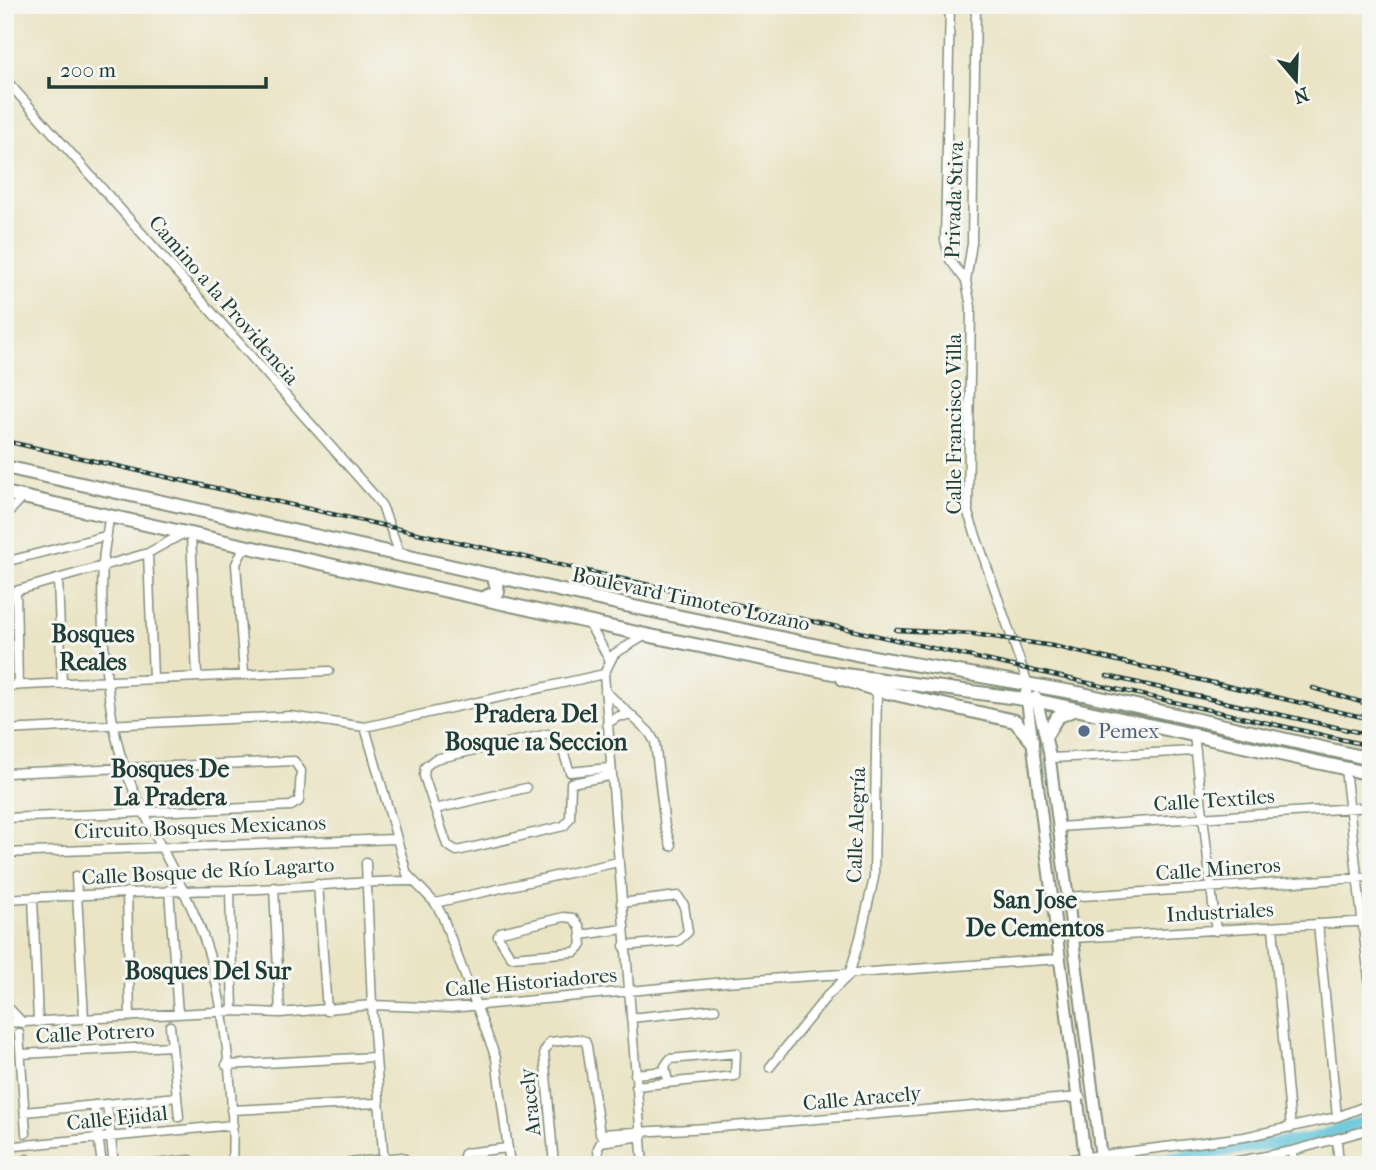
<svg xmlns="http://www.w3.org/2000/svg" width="1376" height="1170" viewBox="0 0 1376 1170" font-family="'IM FELL French Canon',serif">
	<rect width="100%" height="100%" fill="#f6f6f2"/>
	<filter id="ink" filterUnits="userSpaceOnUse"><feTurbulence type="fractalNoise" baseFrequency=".0143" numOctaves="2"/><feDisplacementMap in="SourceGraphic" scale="14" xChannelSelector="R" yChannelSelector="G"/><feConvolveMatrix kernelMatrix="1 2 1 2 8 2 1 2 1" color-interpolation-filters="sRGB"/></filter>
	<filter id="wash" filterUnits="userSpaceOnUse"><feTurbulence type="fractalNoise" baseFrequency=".00686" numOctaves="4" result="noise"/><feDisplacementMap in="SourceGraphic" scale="28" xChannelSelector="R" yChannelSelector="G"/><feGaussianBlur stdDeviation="1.57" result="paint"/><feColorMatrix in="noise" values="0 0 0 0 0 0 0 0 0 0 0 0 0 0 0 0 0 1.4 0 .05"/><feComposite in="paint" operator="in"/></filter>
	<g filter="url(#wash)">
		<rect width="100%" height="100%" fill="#eae4c5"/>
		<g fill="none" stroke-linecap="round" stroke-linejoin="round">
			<path stroke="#5ac2d7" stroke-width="12" d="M 1124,1165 L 1314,1138 L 1371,1119"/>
		</g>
	</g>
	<g filter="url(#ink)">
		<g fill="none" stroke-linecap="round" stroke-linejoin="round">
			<g stroke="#84907c" stroke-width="11">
				<path id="street" d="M 950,5 L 945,240 L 950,260 L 966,281 L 971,307 L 968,513 L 1028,684
					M 5,79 L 373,494 L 382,506 L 400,554
					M 966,281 L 972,243 L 976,5
					M 5,516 L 23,497
					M 109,516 C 108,532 104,547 103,563 C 100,621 106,715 125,769 C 146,826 181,877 202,933 C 225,995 235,1099 232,1165
					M 191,534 L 197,676
					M 148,553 L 153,678
					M 5,562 L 105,536
					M 58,579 L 62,684
					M 16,591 L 18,686
					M 5,594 L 148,553 L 186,532
					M 588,622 L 609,659
					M 244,673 L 236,564 L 245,546
					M 5,686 L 329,671
					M 605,691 L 649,732 L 655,742 L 665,827 L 671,846
					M 607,724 L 619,716 L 633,716
					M 365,727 L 407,874 L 435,903 L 442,915 L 496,1058 L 510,1165
					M 5,730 L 290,716 L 365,727 L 604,674
					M 1194,735 L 1216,931
					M 1050,758 L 1196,751
					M 609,768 L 570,772 L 558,737 L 548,734 L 435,759 L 425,767 L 424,776 L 447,845 L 457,851 L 564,826 L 570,818 L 571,783 L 609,776
					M 1345,769 L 1371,997
					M 5,773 L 294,761 L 301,771 L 299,801 L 291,806 L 5,818
					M 435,809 L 526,788
					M 1058,827 L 1371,807
					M 5,853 L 396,839
					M 366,863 L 372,1005 L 384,1165
					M 76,876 L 84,1019
					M 318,884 L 327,1011
					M 274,887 L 280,1013
					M 169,890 L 178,1014
					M 230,890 L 233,1011
					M 127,892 L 130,1017
					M 33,897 L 38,1022
					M 1067,897 L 1371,877
					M 5,899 C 80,895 155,891 230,890 C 291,889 351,881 412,881
					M 435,903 L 618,862
					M 621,903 L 678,896 L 684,905 L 688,932 L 678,941 L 624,946
					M 564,917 L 573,918 L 580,927 L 582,945 L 575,952 L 511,957 L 498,936 L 501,932 Z
					M 1318,924 L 1337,1117
					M 1273,927 L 1291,1128
					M 581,935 L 623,929
					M 1072,938 L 1371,921
					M 5,1004 L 23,1023
					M 631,1018 L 715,1009
					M 5,1023 L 233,1011 L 280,1013 L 372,1005 L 450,1008 L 725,982 L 1060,959
					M 170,1026 L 179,1117
					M 19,1033 L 26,1133
					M 21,1054 L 172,1046
					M 226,1065 L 375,1057
					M 770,1067 L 827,996 L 849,975 L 860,938 L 874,878 L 877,688
					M 635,1074 L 666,1071
					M 636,1086 L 735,1076 L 736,1053 L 670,1059 L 665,1066 L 668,1083
					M 107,1104 L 114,1165
					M 94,1105 L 102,1165
					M 231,1110 L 378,1103
					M 25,1112 L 177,1097
					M 1337,1141 L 1339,1165
					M 5,1147 L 233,1125
					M 1292,1151 L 1294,1165
					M 27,1159 L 27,1165
					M 147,1165 L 190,1160 L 197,1165
					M 332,1165 L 402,1157 L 412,1165
					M 461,1165 L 465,1153 L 508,1148
					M 554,1165 L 544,1052 L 550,1042 L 577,1039 L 585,1041 L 587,1046 L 600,1134 L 708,1128 L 1080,1097
					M 599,1165 L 598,1148 L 601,1142 L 642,1136
					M 643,1165 L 604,674 L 614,654 L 646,635
					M 1024,1165 L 1244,1137 L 1337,1117 L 1371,1104
					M 1217,1165 L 1292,1151 L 1371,1129"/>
			</g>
			<g stroke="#84907c" stroke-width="14">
				<path id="secondary" d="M 1026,692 L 1086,1165
					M 1036,697 L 1049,752 L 1102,1165"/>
			</g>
			<g stroke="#84907c" stroke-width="16">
				<path id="primary" d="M 5,467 L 648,610 L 856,654 L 1083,694 L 1371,759
					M 5,493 L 646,635 L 838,674 L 1039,701 L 1371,774
					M 484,598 L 498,591 L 493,575
					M 843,679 L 877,690 L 1015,721 L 1032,741
					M 1046,735 L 1057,717 L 1075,709"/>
			</g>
			<use href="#street" stroke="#fff" stroke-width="8"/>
			<use href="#secondary" stroke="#fff" stroke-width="10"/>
			<use href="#primary" stroke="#fff" stroke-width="12"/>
			<g stroke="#1f3d34" stroke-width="4.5">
				<path id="rail" d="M 5,441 L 1371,746
					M 896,630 L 974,634 L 1053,646 L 1371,719
					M 1107,676 L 1371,735
					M 1313,688 L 1371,705"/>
			</g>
			<use href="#rail" stroke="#f6f6f2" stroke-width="2" stroke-dasharray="5" stroke-linecap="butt"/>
		</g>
	</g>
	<circle fill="#5c6f8a" stroke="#f6f6f2" stroke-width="2.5" cx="1084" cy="731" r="7"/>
	<g text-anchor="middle" stroke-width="6" stroke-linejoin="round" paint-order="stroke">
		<g font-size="21" fill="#1f3d34" stroke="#f6f6f2">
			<text transform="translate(954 200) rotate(-88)" y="7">Privada Stiva</text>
			<text transform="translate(224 300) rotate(49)" y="7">Camino a la Providencia</text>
			<text transform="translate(954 424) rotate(-90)" y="7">Calle Francisco Villa</text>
			<text transform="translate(691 599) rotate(12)" y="7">Boulevard Timoteo Lozano</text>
			<text transform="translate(1214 800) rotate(-4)" y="7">Calle Textiles</text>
			<text transform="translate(856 825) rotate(-88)" y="7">Calle Alegría</text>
			<text transform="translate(200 827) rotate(-2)" y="7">Circuito Bosques Mexicanos</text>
			<text transform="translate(1218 869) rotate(-4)" y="7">Calle Mineros</text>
			<text transform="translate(208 871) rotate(-3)" y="7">Calle Bosque de Río Lagarto</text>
			<text transform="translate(1220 912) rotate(-3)" y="7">Industriales</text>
			<text transform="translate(531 982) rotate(-5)" y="7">Calle Historiadores</text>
			<text transform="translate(95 1033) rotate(-3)" y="7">Calle Potrero</text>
			<text transform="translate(862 1098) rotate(-5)" y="7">Calle Aracely</text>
			<text transform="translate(530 1102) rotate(-96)" y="7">Aracely</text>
			<text transform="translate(117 1118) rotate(-6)" y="7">Calle Ejidal</text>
		</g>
		<g font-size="21" fill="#4e5e75" stroke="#f6f6f2" text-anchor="start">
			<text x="1098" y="738">Pemex</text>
		</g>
		<g font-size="24" font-weight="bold" fill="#1f3d34" stroke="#f6f6f2">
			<text x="93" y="642">Bosques<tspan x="93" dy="28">Reales</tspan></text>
			<text x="536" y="722">Pradera Del<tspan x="536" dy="28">Bosque 1a Seccion</tspan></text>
			<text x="170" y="777">Bosques De<tspan x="170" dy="28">La Pradera</tspan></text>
			<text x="1035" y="908">San Jose<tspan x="1035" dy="28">De Cementos</tspan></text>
			<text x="208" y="979">Bosques Del Sur</text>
		</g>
	</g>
	<rect width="1376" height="1170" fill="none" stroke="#f6f6f2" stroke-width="28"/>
	<g transform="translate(1296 80) rotate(161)" stroke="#f6f6f2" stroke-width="5" paint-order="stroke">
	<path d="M0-5L12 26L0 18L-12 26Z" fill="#1f3d34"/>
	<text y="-10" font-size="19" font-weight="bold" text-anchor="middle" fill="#1f3d34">N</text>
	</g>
	<path d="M49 77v10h217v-10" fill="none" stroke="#1f3d34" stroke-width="3.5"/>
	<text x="60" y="77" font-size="21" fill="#1f3d34" stroke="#f6f6f2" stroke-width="5" paint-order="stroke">200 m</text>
</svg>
